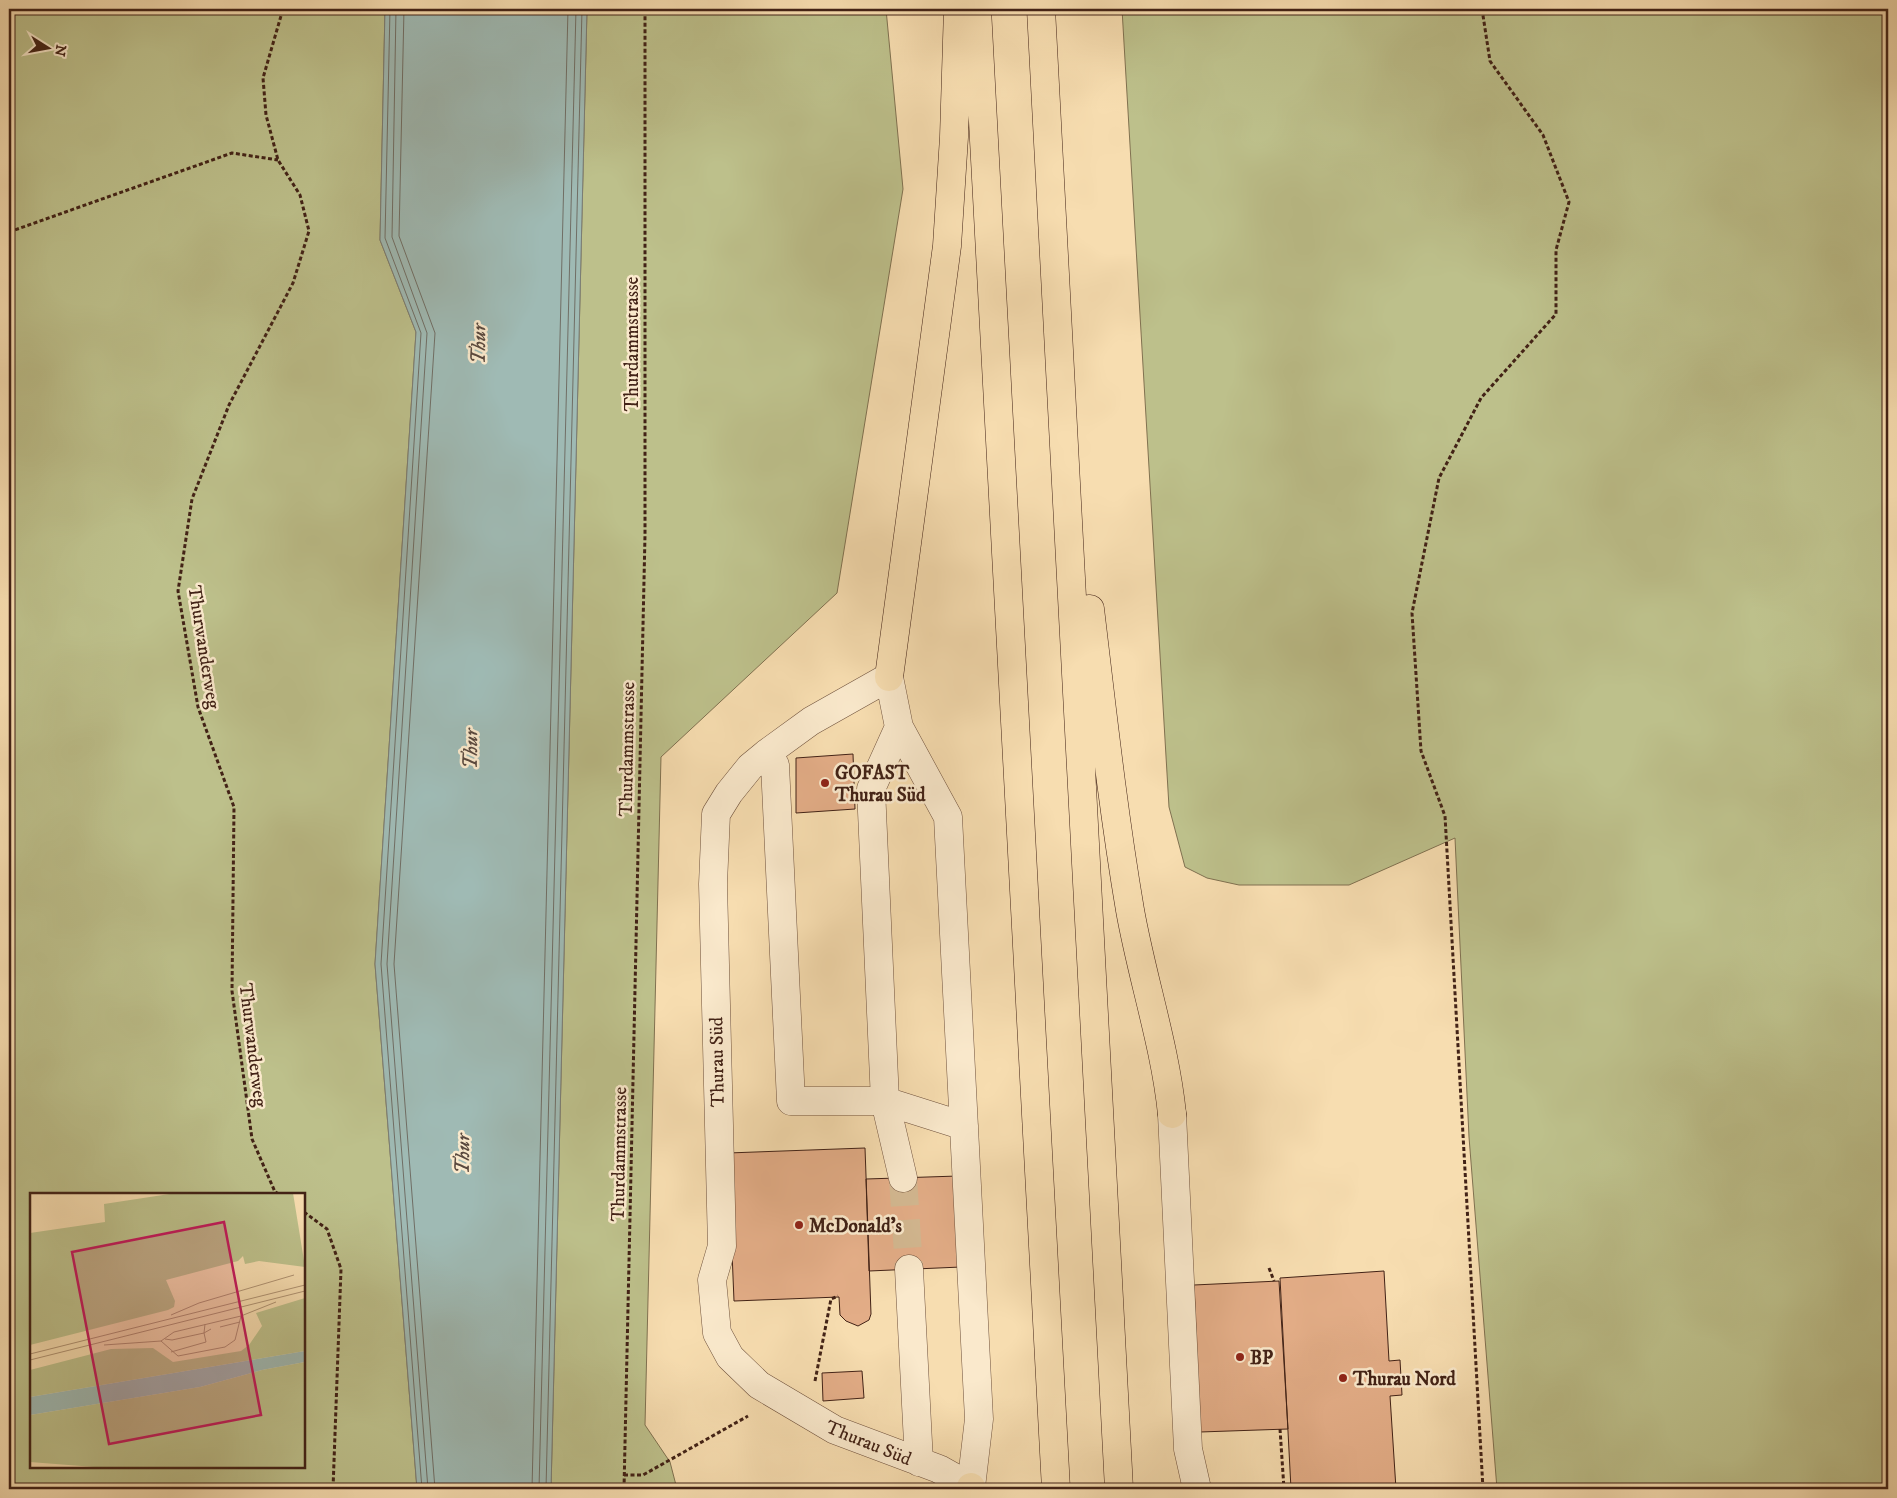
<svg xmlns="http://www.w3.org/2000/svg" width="1897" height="1498" viewBox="0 0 1897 1498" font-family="'IM FELL DW Pica',serif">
	<rect width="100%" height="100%" fill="#f7ddb0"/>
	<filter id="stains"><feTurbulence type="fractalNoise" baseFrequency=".004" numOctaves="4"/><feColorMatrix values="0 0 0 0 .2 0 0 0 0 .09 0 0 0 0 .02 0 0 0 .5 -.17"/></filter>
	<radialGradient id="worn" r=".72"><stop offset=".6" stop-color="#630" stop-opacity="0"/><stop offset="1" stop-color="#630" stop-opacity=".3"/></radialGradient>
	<path fill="#bdc08b" stroke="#807150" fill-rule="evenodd" d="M 9,9 L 385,9 L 380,240 L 416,332 L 375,964 L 417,1489 L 9,1489 ZM 31,1194 L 304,1194 L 304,1467 L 31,1467 Z
		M 587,9 L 886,9 L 903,189 L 837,593 L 661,757 L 645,1425 L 670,1462 L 677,1489 L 551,1489 Z
		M 1122,9 L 1888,9 L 1888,1489 L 1497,1489 L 1469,1137 L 1455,838 L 1349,885 L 1239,885 L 1207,878 L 1185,867 L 1169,807 Z"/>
	<path fill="#9fbab4" stroke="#7a7d75" d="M 385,9 L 587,9 L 551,1489 L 417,1489 L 375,964 L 416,332 L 380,240 Z"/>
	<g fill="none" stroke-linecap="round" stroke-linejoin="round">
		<path stroke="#706e65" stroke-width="1" d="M 390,9 L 385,238 L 421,333 L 381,964 L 422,1489
			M 396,9 L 392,237 L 427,333 L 387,964 L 428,1489
			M 404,9 L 399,236 L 435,333 L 394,964 L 435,1489
			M 532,1489 L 568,9
			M 539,1489 L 576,9
			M 546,1489 L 582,9"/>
	</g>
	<path fill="#e3ad87" stroke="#422216" d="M 853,754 L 855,809 L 796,813 L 796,758 Z
		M 865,1148 L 871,1314 L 869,1320 L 858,1326 L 846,1321 L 840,1315 L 839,1297 L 734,1301 L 728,1153 Z
		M 958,1176 L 961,1267 L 869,1271 L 866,1179 Z
		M 1384,1271 L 1389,1361 L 1400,1360 L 1402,1395 L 1390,1396 L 1396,1489 L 1291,1489 L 1280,1278 Z
		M 1279,1281 L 1288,1429 L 1200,1432 L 1194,1285 Z
		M 862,1371 L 864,1398 L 823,1401 L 822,1373 Z"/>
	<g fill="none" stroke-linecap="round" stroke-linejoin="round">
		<path stroke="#d3b891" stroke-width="28" stroke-dasharray="28 14" stroke-linecap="butt" d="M 903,1178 L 909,1269"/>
		<g stroke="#6f513c" stroke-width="29">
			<path id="minor" d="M 889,677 L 899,727 L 948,817 L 979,1419 L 971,1487 L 939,1469 L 835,1430 L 759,1385 L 730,1357 L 717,1333 L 712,1280 L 722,1246 L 713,884 L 716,814 L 729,793 L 750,767 L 767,753 L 811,721 Z
				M 899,727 L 871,789 L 885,1101 L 964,1126
				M 767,753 L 775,765 L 791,1101 L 885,1101 L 903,1178
				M 1172,1114 L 1188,1449 L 1197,1489
				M 909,1269 L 919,1462"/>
		</g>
		<g stroke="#422216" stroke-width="29">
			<path id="highway" d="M 977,9 L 1056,1489
				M 1041,9 L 1119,1489
				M 1090,609 C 1102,709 1113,810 1130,910 C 1142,978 1165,1045 1172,1114
				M 889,677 L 947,246 L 954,137 L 958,9
				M 971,1487 L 972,1489"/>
		</g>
		<path stroke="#422216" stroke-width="3" stroke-dasharray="4 2.5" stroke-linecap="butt" d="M 1482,9 L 1490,61 L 1543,135 L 1569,202 L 1556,250 L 1556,314 L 1481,398 L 1439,478 L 1412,613 L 1421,751 L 1445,816 L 1483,1489
			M 9,232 L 232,153 L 278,160
			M 279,1194 L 275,1192 L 252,1139 L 232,991 L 234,807 L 198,707 L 178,591 L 192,499 L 229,405 L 293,283 L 309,231 L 300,195 L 278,160 L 266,115 L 263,78 L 283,9
			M 304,1212 L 327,1229 L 341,1269 L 333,1489
			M 1269,1268 L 1274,1281
			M 815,1381 L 831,1299 L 838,1296
			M 1280,1429 L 1284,1489
			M 624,1475 L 643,1475 L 748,1416
			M 624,1489 L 645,535 L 645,9"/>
		<use href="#minor" stroke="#fae9cc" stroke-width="28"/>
		<use href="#highway" stroke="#f7ddb0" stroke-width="28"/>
	</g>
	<g fill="#8f2418" stroke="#fae9cc" stroke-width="2">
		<circle cx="825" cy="783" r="5"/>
		<circle cx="799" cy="1225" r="5"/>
		<circle cx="1240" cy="1357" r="5"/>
		<circle cx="1343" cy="1378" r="5"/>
	</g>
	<g text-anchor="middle" stroke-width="5" stroke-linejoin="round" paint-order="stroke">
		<g font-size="19" fill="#422216" stroke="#fae9cc">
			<text transform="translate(631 344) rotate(-90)" y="7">Thurdammstrasse</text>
			<text transform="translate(205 647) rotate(81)" y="7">Thurwanderweg</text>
			<text transform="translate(626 749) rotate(-89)" y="7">Thurdammstrasse</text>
			<text transform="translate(254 1045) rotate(83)" y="7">Thurwanderweg</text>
			<text transform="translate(716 1062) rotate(-91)" y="7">Thurau Süd</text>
			<text transform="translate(618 1154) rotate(-89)" y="7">Thurdammstrasse</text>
			<text transform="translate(869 1442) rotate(22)" y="7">Thurau Süd</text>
		</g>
		<g font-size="19" font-weight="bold" fill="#422216" stroke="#fae9cc" text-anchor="start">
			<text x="835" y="779">GOFAST<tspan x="835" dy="22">Thurau Süd</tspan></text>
			<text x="809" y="1232">McDonald's</text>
			<text x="1250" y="1364">BP</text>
			<text x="1353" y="1385">Thurau Nord</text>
		</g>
		<g font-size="20" font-style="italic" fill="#59483e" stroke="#fae9cc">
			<text transform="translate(478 344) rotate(-89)" y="7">Thur</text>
			<text transform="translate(470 749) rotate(-89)" y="7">Thur</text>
			<text transform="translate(462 1154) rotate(-89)" y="7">Thur</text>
		</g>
	</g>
	<g transform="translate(30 1193)">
		<rect width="275" height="275" fill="#f7ddb0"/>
		<path d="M 146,0 L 263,0 L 275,74 L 229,68 L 215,71 L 213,63 L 208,68 L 136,87 L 145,108 L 144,114 L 138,117 L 0,152 L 0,40 L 75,29 L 74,11 ZM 275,105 L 275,158 L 0,204 L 0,177 L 81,156 L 123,155 L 143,169 L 211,158 L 219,152 L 232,133 L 226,120 ZM 275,169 L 275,275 L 77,275 L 0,269 L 0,222 L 170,194 L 232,177 Z" fill="#bdc08b"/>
		<path d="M 275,158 L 275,169 L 232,177 L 170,194 L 0,222 L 0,204 Z" fill="#9fbab4"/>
		<path fill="none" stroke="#af9272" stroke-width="1" d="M 169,110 L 264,82M 141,122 L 169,110M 211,123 L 205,147 L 195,154 L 148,163 L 131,148 L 144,139 ZM 211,123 L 246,109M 190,134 L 210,129M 135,146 L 142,147 L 174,140 L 175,131M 74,152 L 131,148M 141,159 L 176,149 L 174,140 L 181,136M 0,161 L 275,92M 0,167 L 275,98"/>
		<path fill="#c2185b" fill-opacity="0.15" stroke="#c2185b" stroke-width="2.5" d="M 194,29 L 231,222 L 79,251 L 42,59 Z"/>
		<rect width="275" height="275" fill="none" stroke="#422216" stroke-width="2.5"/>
	</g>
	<rect width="1897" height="1498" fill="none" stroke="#f7ddb0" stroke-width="30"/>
	<rect x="10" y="10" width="1877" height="1478" fill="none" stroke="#422216" stroke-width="2.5"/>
	<rect x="15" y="15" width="1867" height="1468" fill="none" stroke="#422216"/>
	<g transform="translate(48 48) rotate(101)" stroke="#fae9cc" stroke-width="4" paint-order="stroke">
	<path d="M0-4L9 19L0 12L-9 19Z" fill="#422216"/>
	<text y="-8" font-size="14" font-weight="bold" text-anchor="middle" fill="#422216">N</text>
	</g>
	<rect width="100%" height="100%" filter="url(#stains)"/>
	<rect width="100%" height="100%" fill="url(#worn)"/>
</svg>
